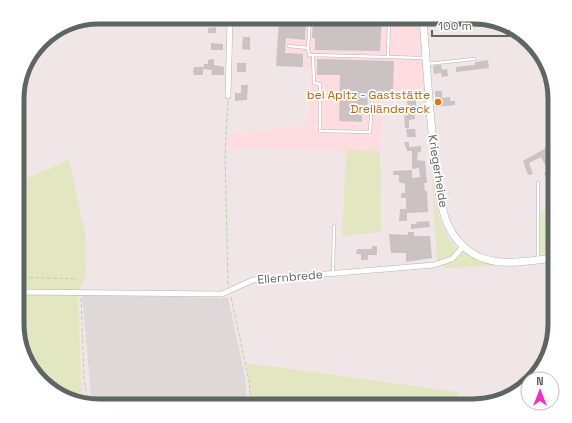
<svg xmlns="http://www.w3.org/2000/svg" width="572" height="423" viewBox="0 0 572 423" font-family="'Space Grotesk',sans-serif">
	<rect width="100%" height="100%" fill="#f0e6e7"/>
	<path fill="#fedce0" d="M 419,18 L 426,97 L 382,96 L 380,151 L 228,149 L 228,134 L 308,125 L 311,67 L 276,66 L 279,19 Z"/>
	<path fill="#dfd8d8" d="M 82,295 L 228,298 L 245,377 L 247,406 L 92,405 Z"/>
	<path fill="#e2e7c2" d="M 346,150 L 380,151 L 381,232 L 342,236 Z
		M 69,160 L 85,234 L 86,276 L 78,292 L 81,381 L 84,402 L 45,386 L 26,360 L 17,330 L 18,182 Z
		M 431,171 C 434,193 438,233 457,248 C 469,257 484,260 497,266 L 444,268 L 437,261 Z
		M 555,211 L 555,253 L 539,254 L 539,212 Z
		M 247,363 L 458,392 L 462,406 L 251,406 Z"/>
	<path fill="#cbc2c4" d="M 382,18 L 380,51 L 315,50 L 315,38 L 312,38 L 313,20 L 323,19 L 323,23 L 325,23 L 326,26 L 338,26 L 345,25 L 345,19 Z
		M 279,19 L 306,19 L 305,40 L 286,38 L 285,53 L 303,54 L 303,67 L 276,66 Z
		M 216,27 L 216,33 L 208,33 L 208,28 Z
		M 243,37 L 250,37 L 250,50 L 242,49 Z
		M 211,43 L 223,44 L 223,50 L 211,50 Z
		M 214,59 L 214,65 L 224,67 L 224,75 L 211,75 L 212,70 L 203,69 L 203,75 L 194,75 L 193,72 L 194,67 L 204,67 L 204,64 L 208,64 L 208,60 Z
		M 317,59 L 394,61 L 393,92 L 368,91 L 367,113 L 362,112 L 362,122 L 339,121 L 340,75 L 317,75 Z
		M 488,60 L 489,68 L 456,72 L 456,67 L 475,65 L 475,62 Z
		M 237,63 L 246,63 L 246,72 L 237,72 Z
		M 441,65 L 442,70 L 447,69 L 448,76 L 442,77 L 441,73 L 434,74 L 433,66 Z
		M 241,85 L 248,85 L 247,100 L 235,101 L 235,93 L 241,93 Z
		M 435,91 L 442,91 L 442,98 L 450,97 L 450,101 L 455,101 L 455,105 L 436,107 Z
		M 407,100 L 416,100 L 416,106 L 414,106 L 415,119 L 409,120 L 409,128 L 405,128 L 404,116 L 408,115 L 408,112 Z
		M 406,129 L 415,129 L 416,137 L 407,137 Z
		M 404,142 L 409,142 L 409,147 L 421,146 L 421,152 L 418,152 L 417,160 L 425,161 L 427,183 L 424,183 L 425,191 L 427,191 L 428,212 L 407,213 L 407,221 L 399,221 L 400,209 L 406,209 L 406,198 L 401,198 L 401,193 L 405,193 L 405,184 L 399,182 L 399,175 L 393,175 L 393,171 L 412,170 L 412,178 L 420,177 L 419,168 L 412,169 L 412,151 L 407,151 Z
		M 546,148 L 555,164 L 555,170 L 553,171 L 555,178 L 548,181 L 544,173 L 548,171 L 541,157 L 529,163 L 533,174 L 528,175 L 523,161 Z
		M 429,221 L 430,227 L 411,229 L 411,224 L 417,224 L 416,222 Z
		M 408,232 L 414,232 L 414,236 L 430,236 L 432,258 L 406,262 L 406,253 L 391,253 L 389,234 L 408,235 Z
		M 372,246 L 377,246 L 377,255 L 368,255 L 368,260 L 361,260 L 361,254 L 356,254 L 357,249 L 372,249 Z"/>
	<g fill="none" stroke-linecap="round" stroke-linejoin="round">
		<g stroke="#aeb5b4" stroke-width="3.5">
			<path id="lane" d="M 329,20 L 329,19
				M 289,46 L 308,48 L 310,19
				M 308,48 L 309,55 L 313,55
				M 388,56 L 389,18
				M 427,64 L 474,59
				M 372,101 L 370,132 L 320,131 L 320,84 L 314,83 L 313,55 L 425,58
				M 538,260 L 538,183
				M 333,273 L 334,226
				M 178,400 L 201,402 L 201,406"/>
		</g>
		<g stroke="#aeb5b4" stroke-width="6">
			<path id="street" d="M 228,96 L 230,20
				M 17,295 L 23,292 L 222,294 L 253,280 L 434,265 L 452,259 L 463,247"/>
		</g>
		<g stroke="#aeb6b4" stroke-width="8">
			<path id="secondary" d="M 423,18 C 427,67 429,117 436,166 C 438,185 440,205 447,223 C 452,234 459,244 469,251 C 494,269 527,261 555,258"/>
		</g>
		<path stroke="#bfd2a1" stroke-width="1" stroke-dasharray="4 2" stroke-linecap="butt" d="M 228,101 L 225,153 L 228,286
			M 17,277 L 78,279
			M 231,297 L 249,381 L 251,406
			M 81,298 L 84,378 L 88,403"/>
		<use href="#lane" stroke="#fff" stroke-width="2.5"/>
		<use href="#street" stroke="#fff" stroke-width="5"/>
		<use href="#secondary" stroke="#fff" stroke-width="7"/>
	</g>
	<circle fill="#e8710a" stroke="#fff" stroke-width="1.5" cx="438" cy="102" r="4"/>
	<g text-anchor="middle" stroke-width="3.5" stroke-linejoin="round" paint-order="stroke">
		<g font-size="12" fill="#c56008" stroke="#fff" text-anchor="end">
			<text x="430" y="99">bei Apitz - Gaststätte<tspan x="430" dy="14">Dreiländereck</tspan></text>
		</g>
		<g font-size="12" fill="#5d6663" stroke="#fff">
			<text transform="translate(438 171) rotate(81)" y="4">Kriegerheide</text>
			<text transform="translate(290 277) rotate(-5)" y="4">Ellernbrede</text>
		</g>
	</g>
	<path d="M0 0H572V423H0ZM99 24H473A75 75 0 0 1 548 99V324A75 75 0 0 1 473 399H99A75 75 0 0 1 24 324V99A75 75 0 0 1 99 24Z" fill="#fff" fill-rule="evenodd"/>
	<path fill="none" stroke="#5d6663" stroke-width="5" d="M99 24H473A75 75 0 0 1 548 99V324A75 75 0 0 1 473 399H99A75 75 0 0 1 24 324V99A75 75 0 0 1 99 24Z"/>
	<g transform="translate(540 391)"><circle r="19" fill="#ffffff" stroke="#bec2c1"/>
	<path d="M0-3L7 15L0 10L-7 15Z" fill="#eb30c4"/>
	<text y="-6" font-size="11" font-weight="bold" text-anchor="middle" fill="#5d6663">N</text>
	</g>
	<path d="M432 30v6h77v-6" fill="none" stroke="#5d6663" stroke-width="2"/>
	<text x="438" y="30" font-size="12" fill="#5d6663" stroke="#ffffff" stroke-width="3" paint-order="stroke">100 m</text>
</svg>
